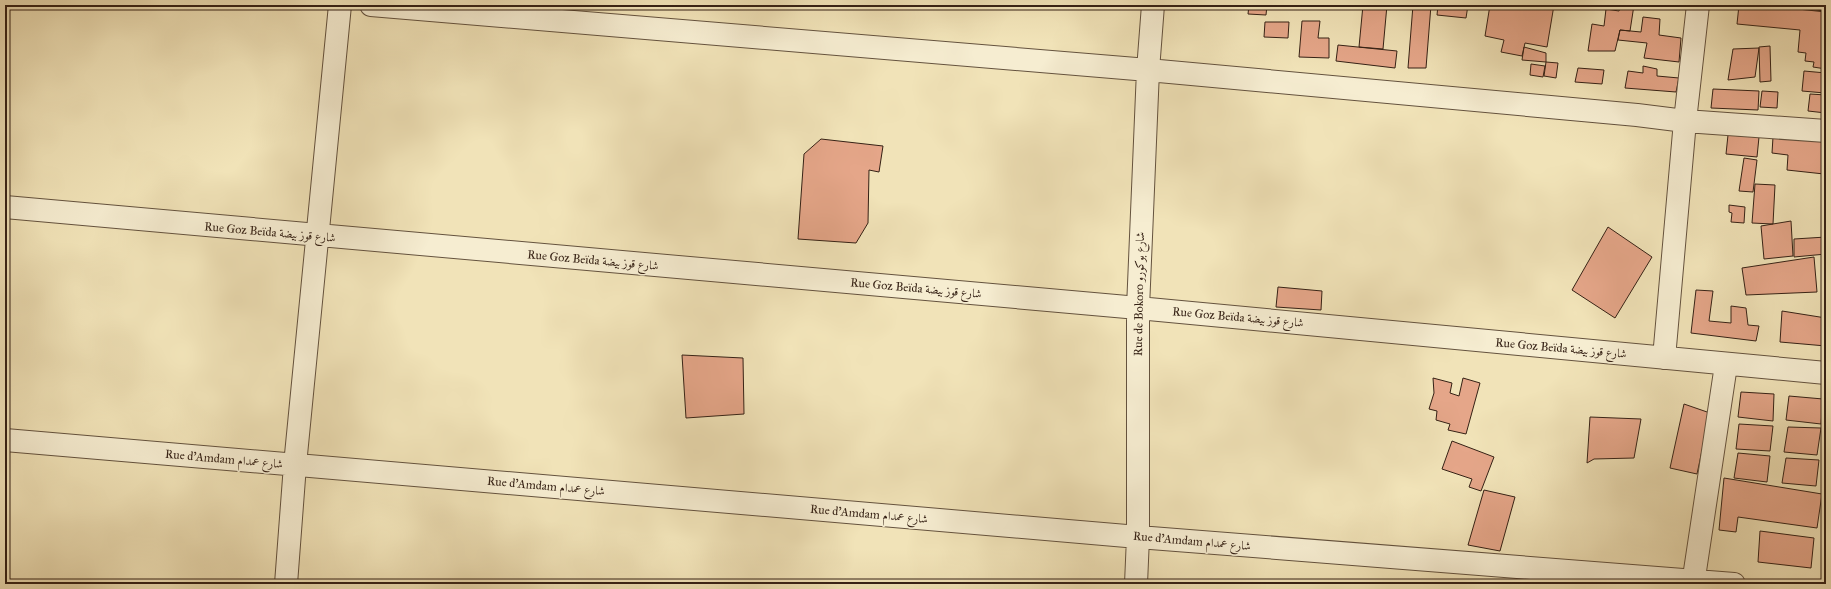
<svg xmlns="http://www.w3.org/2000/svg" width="1831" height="589" viewBox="0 0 1831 589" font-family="'IM FELL Great Primer',Amiri,serif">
	<rect width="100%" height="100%" fill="#f1e3b8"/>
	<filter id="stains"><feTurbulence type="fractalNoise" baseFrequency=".005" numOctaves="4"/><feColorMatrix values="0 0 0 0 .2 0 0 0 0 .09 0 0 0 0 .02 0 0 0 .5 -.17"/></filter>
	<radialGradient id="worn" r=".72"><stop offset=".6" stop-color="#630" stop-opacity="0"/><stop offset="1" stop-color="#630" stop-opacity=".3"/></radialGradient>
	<path fill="#e5a689" stroke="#352115" d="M 1249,5 L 1267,5 L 1266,15 L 1248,14 Z
		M 1363,5 L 1387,5 L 1383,49 L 1359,47 Z
		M 1413,5 L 1431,5 L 1426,68 L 1408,68 Z
		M 1438,5 L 1468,5 L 1466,18 L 1437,15 Z
		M 1490,5 L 1554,5 L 1547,47 L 1525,43 L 1522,56 L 1501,52 L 1504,40 L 1485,36 Z
		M 1621,5 L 1634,5 L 1630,31 L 1620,30 L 1615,51 L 1588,51 L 1592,24 L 1604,26 L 1606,9 L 1619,11 Z
		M 1739,5 L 1760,5 L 1826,12 L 1826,69 L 1813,67 L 1814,62 L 1805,61 L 1806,53 L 1798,52 L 1800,30 L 1737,24 Z
		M 1781,5 L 1826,5 L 1826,11 L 1781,7 Z
		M 1643,17 L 1660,19 L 1659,35 L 1681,38 L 1679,62 L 1644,58 L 1647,43 L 1618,40 L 1620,30 L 1641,32 Z
		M 1302,21 L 1320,21 L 1318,38 L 1329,38 L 1329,58 L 1299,57 Z
		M 1265,22 L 1289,22 L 1288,38 L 1264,37 Z
		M 1338,45 L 1397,51 L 1395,68 L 1336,61 Z
		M 1770,46 L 1771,81 L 1760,82 L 1759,47 Z
		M 1524,47 L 1546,53 L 1546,62 L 1522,60 Z
		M 1759,48 L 1755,77 L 1728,80 L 1733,49 Z
		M 1546,62 L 1558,63 L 1556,78 L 1544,76 Z
		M 1531,64 L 1545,66 L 1543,77 L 1530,75 Z
		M 1643,66 L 1657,69 L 1657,76 L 1679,78 L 1676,92 L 1625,88 L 1628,71 L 1643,73 Z
		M 1578,68 L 1604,70 L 1602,84 L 1575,82 Z
		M 1804,71 L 1826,73 L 1825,93 L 1802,91 Z
		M 1713,89 L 1759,91 L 1758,110 L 1711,108 Z
		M 1762,91 L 1778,92 L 1777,108 L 1760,107 Z
		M 1810,94 L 1826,95 L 1826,113 L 1808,111 Z
		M 1728,135 L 1759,137 L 1757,157 L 1726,154 Z
		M 1773,137 L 1826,142 L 1824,174 L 1787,170 L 1788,155 L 1772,153 Z
		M 821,139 L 883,146 L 879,172 L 869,170 L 868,223 L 856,243 L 798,239 L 804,154 Z
		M 1744,158 L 1757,160 L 1753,192 L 1739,191 Z
		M 1755,184 L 1775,185 L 1773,224 L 1752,223 Z
		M 1729,205 L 1745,207 L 1744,223 L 1731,222 L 1732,213 L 1729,212 Z
		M 1791,221 L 1793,256 L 1764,259 L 1761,226 Z
		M 1608,227 L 1652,257 L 1615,318 L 1572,290 Z
		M 1826,237 L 1826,254 L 1794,257 L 1794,239 Z
		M 1814,257 L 1817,292 L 1746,295 L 1742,268 Z
		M 1278,287 L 1322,291 L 1321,310 L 1276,307 Z
		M 1696,290 L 1713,291 L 1709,321 L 1731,323 L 1731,306 L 1746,308 L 1748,325 L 1759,326 L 1756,341 L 1691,333 Z
		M 1782,311 L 1826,318 L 1826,346 L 1780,342 Z
		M 682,355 L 743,358 L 744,414 L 686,418 Z
		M 1433,378 L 1452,383 L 1450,393 L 1459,396 L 1463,378 L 1480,383 L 1466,434 L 1448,430 L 1450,424 L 1436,420 L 1437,411 L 1429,409 L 1434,393 Z
		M 1741,392 L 1774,394 L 1773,421 L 1738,417 Z
		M 1789,396 L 1823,399 L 1821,424 L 1786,420 Z
		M 1684,404 L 1710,413 L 1697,474 L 1670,468 Z
		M 1590,417 L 1641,419 L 1634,458 L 1594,459 L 1587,463 Z
		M 1739,424 L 1773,426 L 1770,451 L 1736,449 Z
		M 1788,427 L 1821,428 L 1817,455 L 1784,452 Z
		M 1452,441 L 1494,457 L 1481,491 L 1469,487 L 1472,479 L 1442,469 Z
		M 1738,453 L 1770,456 L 1767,482 L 1734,478 Z
		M 1786,458 L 1819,460 L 1816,486 L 1782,483 Z
		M 1724,478 L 1822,494 L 1817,528 L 1738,517 L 1736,532 L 1719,530 Z
		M 1484,490 L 1515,497 L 1500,551 L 1468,545 Z
		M 1760,531 L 1814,538 L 1811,568 L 1758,562 Z
		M 1518,580 L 1531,582 L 1531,584 L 1508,584 L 1509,582 L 1518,584 Z"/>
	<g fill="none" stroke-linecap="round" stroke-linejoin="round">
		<g stroke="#64523e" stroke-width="24">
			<path id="minor" d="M 371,5 L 1148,70 L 1637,115 L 1685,121 L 1826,131
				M 5,207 L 1138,308 L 1826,373
				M 1664,358 L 1685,121 L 1698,5
				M 5,440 L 1138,537 L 1734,584
				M 286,584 L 295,465 L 340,5
				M 1136,584 L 1138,537 L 1138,308 L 1148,70 L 1153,5
				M 1693,584 L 1726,365"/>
		</g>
		<use href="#minor" stroke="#f6edd1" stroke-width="22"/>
	</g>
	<g text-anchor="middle" stroke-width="3" stroke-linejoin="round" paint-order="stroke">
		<g font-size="12" fill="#352115" stroke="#f6edd1">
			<text transform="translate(270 232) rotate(5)" y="4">Rue Goz Beïda شارع قوز بيضة</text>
			<text transform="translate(593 260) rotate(5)" y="4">Rue Goz Beïda شارع قوز بيضة</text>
			<text transform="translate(916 288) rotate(5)" y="4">Rue Goz Beïda شارع قوز بيضة</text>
			<text transform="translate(1139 294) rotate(-89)" y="4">Rue de Bokoro شارع بوكورو</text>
			<text transform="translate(1238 317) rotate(5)" y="4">Rue Goz Beïda شارع قوز بيضة</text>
			<text transform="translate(1561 348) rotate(5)" y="4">Rue Goz Beïda شارع قوز بيضة</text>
			<text transform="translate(224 459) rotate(5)" y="4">Rue d'Amdam شارع عمدام</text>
			<text transform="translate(546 486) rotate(5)" y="4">Rue d'Amdam شارع عمدام</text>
			<text transform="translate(869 514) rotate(5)" y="4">Rue d'Amdam شارع عمدام</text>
			<text transform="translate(1192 541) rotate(5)" y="4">Rue d'Amdam شارع عمدام</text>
		</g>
	</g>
	<rect width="1831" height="589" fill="none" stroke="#f1e3b8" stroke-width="20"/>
	<rect x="6" y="6" width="1819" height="577" fill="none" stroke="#352115" stroke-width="2"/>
	<rect x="10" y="10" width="1811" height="569" fill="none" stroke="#352115"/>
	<rect width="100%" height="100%" filter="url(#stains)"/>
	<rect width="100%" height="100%" fill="url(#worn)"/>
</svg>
